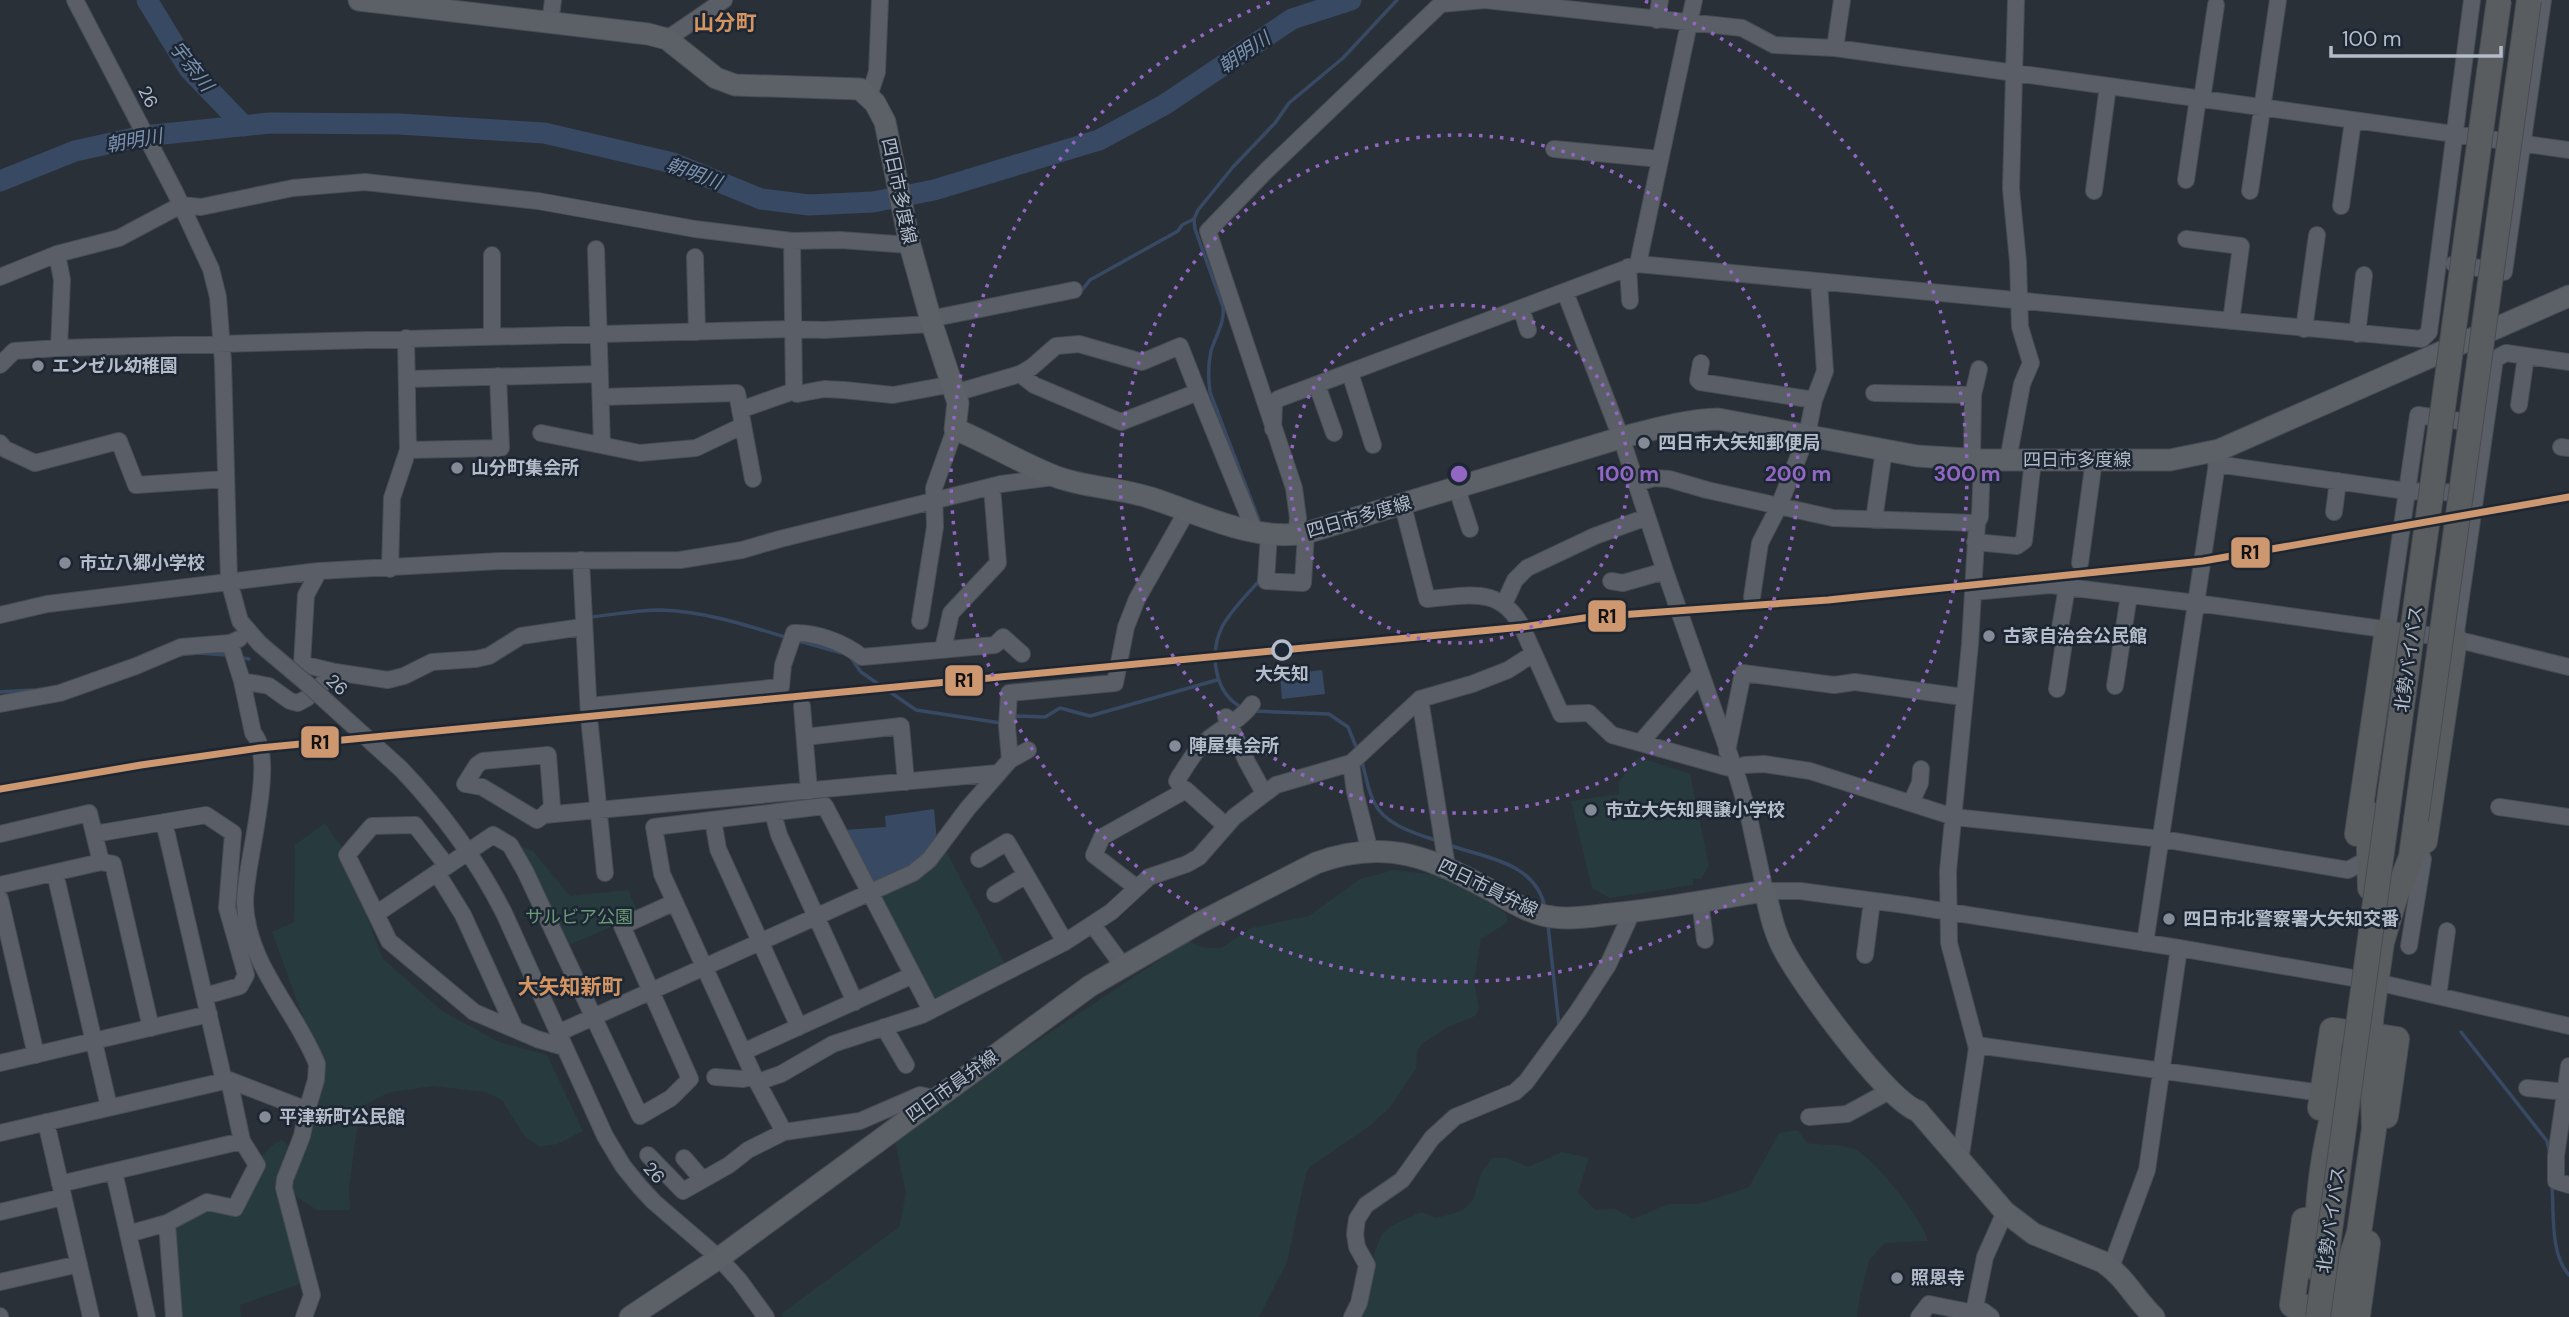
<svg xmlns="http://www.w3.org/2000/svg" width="2569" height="1317" viewBox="0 0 2569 1317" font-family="'DM Sans','Noto Sans JP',sans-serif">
	<rect width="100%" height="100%" fill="#2a3038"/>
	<path fill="#273a3e" d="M 1638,757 L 1690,774 L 1709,866 L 1701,879 L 1693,879 L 1693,885 L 1610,898 L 1592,888 L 1571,801 L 1619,794 L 1618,783 Z
		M 325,823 L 340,845 L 383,959 L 442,1011 L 499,1042 L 547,1055 L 583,1131 L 557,1144 L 539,1147 L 524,1136 L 502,1100 L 486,1092 L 432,1086 L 388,1093 L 360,1107 L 349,1188 L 350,1210 L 317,1210 L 292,1194 L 315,1069 L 309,1034 L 272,932 L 294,922 L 295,845 Z
		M 513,843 L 533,851 L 570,896 L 628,890 L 639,915 L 567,946 Z
		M 945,849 L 1005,964 L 939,999 L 930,996 L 880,901 L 882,892 Z
		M 1394,870 L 1438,875 L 1463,883 L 1506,914 L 1508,922 L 1481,939 L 1474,982 L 1479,1008 L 1475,1016 L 1448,1027 L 1423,1043 L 1417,1051 L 1416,1069 L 1390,1107 L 1371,1125 L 1311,1166 L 1306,1173 L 1287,1262 L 1259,1317 L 783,1317 L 781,1314 L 899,1227 L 906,1194 L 894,1136 L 1188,941 L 1204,948 L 1221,948 L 1251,928 L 1309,916 L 1360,879 Z
		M 1798,1130 L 1807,1143 C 1821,1145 1838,1144 1852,1148 C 1872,1154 1923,1220 1928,1241 L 1885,1243 L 1870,1259 L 1860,1295 L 1857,1317 L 1363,1317 C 1367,1296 1371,1252 1382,1235 C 1389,1224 1409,1218 1421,1212 L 1436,1218 L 1462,1211 L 1473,1200 L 1481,1173 L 1492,1158 L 1507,1158 L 1528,1167 L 1562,1152 L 1589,1158 L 1578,1192 L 1595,1210 L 1615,1209 L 1633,1219 L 1668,1204 L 1699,1204 L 1749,1187 L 1779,1133 Z
		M 282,1140 L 288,1145 L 280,1168 L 278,1192 L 302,1283 L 240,1305 L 241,1317 L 176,1317 L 168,1224 L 208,1209 L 238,1212 C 248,1190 257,1149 282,1140 Z"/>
	<path fill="#384963" d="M 1322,670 L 1325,694 L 1282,699 L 1280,675 Z
		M 934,809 L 937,842 C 921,858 894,886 870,881 L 843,830 L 886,827 L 885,816 Z"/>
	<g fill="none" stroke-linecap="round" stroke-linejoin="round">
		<path stroke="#384963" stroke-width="3.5" d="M 1079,294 L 1090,280 L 1178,231 L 1182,225 L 1194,219
			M 1260,523 L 1210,392 C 1208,378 1208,365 1211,351 C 1215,337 1225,323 1223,307 L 1195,229 L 1194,219 L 1198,210 L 1233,167 L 1275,123 L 1289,103 L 1343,58 L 1397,0
			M 589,617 C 613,615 636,610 660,610 C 704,611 746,625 788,638
			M 795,640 L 842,653
			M 179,655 L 198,653 L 227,655
			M 238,657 L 249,659
			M 851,658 L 861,672 L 916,710 L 1001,723
			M 0,692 L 33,690
			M 1243,708 C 1214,694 1209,654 1222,627 C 1231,610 1247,595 1260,580
			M 1254,711 L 1329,714 L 1348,727 L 1357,749
			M 1012,719 L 1017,716 L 1045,717 L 1060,708 L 1090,716 L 1217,680
			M 1361,760 C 1366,773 1367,789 1374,802 C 1384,825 1417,834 1438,841
			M 1449,845 C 1485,858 1536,862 1545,908
			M 1548,925 L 1559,1026
			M 2461,1032 L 2547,1141 L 2550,1154
			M 2552,1186 C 2554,1213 2550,1254 2569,1275"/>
		<path stroke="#384963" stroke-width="21" d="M 147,0 L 189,69 L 244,126
			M 0,181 L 75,151 L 143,136 L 270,123 L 399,124 L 544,133 L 673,163 L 761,199 L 809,205 L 873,202 L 934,190 L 1099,140 L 1164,105 L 1292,19 L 1351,0"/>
		<g stroke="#484c53" stroke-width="18">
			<path id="minor" d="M 75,0 L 175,192 L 211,269 L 218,297 L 223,362 L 229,581 L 240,621 L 260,644
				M 1441,4 L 1485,0 L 1742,28 L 1774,45 L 1835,48 L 2569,150
				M 1657,20 L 1660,0
				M 550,23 L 553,0
				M 667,39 L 724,0
				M 1835,48 L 1842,0
				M 869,96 L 877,72 L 880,0
				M 2202,99 L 2216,5
				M 1554,149 L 1660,159
				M 2186,180 L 2198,98
				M 2094,191 L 2108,86
				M 2250,191 L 2278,0
				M 2341,206 L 2353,121
				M 2186,239 L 2241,246 L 2231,321
				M 792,241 L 794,391 L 797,394 L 824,389 L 844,390 L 893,395 L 953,384
				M 596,249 L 602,445
				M 57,254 L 62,280 L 59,348
				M 492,255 L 492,337
				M 695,257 L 697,332
				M 1638,264 L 1694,0
				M 2454,264 L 2504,272 L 2543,0
				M 1628,267 L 1630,301
				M 0,277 L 57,254 L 119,238 L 181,205 L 201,207 L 293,188 L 365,182 L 538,201 L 695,229 L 792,241 L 840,240 L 910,245
				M 1565,292 L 1623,443 L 1665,571 L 1738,779 L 1748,813 L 1765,891 L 1800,891 L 1905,905 L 2179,948 L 2376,982 L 2569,1026
				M 1521,308 L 1528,330
				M 930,319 L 1074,290
				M 2304,329 L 2317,235
				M 2357,334 L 2364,275
				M 1701,363 L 1698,380 L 1700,382 L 1814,400 L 1807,435 L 1779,506 L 1760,543 L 1752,597
				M 0,365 L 14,351 L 59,348 L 794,329 L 824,330 L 932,324
				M 1350,373 L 1373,445
				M 1020,374 L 1032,367 L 1056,346 L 1079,344 L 1142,362 L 1180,346 L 1198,392
				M 408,379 L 599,374
				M 1317,385 L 1334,433
				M 955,393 L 1020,374 L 1034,385 L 1121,422 L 1198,392 L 1255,532
				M 1874,393 L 1973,395 L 1979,369
				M 601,397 L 737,393 L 753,479
				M 1814,400 L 1825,371 L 1819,282
				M 2519,405 L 2526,356
				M 740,410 L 794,391
				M 1273,429 L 1274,404 L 1278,399 L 1638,264 L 2422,339 L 2429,332 L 2472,0
				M 541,433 L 640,453 L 696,448 L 742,426
				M 0,443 L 5,449 L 35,463 L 119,441 L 136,485 L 226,479
				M 2561,447 L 2569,448
				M 408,450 L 501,448 L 498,376
				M 1972,459 L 1973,395
				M 2008,460 L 2022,384 L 2031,363 L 2020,327 L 2018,262 L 2011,189 L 2016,0
				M 2216,464 L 2406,491 L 2470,493
				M 1636,483 L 1654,478 L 1669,479 L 1707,490 L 1833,518 L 1977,523
				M 1457,489 L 1470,529
				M 1403,506 L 1427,599 C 1468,596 1500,585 1522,627 L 1561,714 L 1589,713 L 1612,735 L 1726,767 L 1734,769 L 1745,765 L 1764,764 L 1810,771 L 1954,817 L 2162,839 L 2348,870 L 2359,864
				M 2334,512 L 2338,481
				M 1874,520 L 1884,450
				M 1269,533 L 1266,581 L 1303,583 L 1306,533
				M 1296,535 L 1298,518 L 1294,488 L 1208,231 L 1266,171 L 1445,0
				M 1975,542 L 2017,546 L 2024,541 L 2033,460
				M 581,560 L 589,717 L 605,873
				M 2080,563 L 2094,460
				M 390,569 L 392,498 L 408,450 L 406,338
				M 319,571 L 306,595 L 302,664 L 335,672 L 388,680 L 404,676 L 432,662 L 476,659 L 489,656 L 521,636 L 582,627
				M 1611,581 L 1623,583 L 1665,571
				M 1973,592 L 2050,585 L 2196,603 L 2455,639 L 2569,667
				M 1504,604 L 1515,580 L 1527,568 L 1595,536 L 1647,517
				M 0,615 L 47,604 L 319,571 L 500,561 L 680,560 L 742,550 L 780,539 L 1001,484 L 1054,477
				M 920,621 L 935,527 L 934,488 L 955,429
				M 2387,630 L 2418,415 L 2480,424
				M 2455,639 L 2495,359 L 2506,353 L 2569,362
				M 230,643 L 242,681 L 253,733 C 278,758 244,867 245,903 C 247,965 296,1010 317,1064 L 316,1080 L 307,1110 L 302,1136 L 285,1179 L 284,1188 L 312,1295 L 304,1317
				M 943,649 L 951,613 L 998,563 L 992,487
				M 242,681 L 269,686 L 290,701 L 298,703 L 307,698 L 335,672
				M 2115,686 L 2129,595
				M 2057,689 L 2065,636 L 2060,628 L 2067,587
				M 1420,699 L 1447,867
				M 0,704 L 60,693 L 136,666 L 181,647 L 230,643 L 239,639
				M 589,706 L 781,687 L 783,665 L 794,633 C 816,632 845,643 862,657 L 995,645 L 1003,637 L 1022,654
				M 802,706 L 809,791
				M 1226,717 L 1247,762 L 1264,793
				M 805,737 L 901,726 L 906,782
				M 1641,742 L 1700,674
				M 1727,751 L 1743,673 L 1834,685 L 1855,682 L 1963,697
				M 1010,760 L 1028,750
				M 1351,763 L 1355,792 L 1370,852
				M 401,769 C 443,813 476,858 504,913 L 605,1136 L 623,1166 L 640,1187 L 654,1202 L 719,1258 L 739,1280 L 766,1317
				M 1184,791 L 1177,781 L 1179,777 C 1186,767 1192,755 1201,746 C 1216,729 1239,723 1252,704
				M 1911,803 L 1920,783 L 1921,769
				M 2499,807 L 2569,817
				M 773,813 L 779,835 L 855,1002
				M 544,815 L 552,807 L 548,755 L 483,761 L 477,765 L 465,784 L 482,787 L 537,820 L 544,815 L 998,773
				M 713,820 L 718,849 L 799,1027
				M 164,822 L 224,1081
				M 0,834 L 89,813 L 101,862 L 0,885
				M 94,834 L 206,815 L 233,833 L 227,908 L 246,975 L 240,986 L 205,996
				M 979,859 L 1007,842 L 1065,942
				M 101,862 L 113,864 L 151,1028
				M 55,873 L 109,1107
				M 437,873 L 463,915 L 515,1029
				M 1137,888 L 1094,855 L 1102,837 L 1186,790 L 1226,826
				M 995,894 L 1026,875
				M 0,899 L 36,1055
				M 1700,901 L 1705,940
				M 376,914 L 347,855 L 372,826 L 415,825 L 447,866
				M 1093,925 L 1123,966
				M 2145,943 L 2219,450
				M 2409,946 L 2423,859 L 2419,851
				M 1865,955 L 1872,901
				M 2438,996 L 2447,931
				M 931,1010 L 825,806 L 654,827 L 662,874 L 754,1076 L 784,1132 L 860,1121 L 920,1095 L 934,1098
				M 884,1027 L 906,1065
				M 558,1033 L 913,873 L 929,860 L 968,808 L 1010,760 L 1007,726 L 1009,693 L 1115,683 L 1126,627 L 1137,599 L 1187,511
				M 1976,1045 L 2322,1093
				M 564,1047 L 537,1039 L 474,1012 L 389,941 L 376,914 L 493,835 L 510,845 L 525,871 L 640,1116 L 671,1098 L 690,1079 L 622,926 L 675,902
				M 743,1052 L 913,975
				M 0,1063 L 209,1014
				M 2569,1066 L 2556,1156 L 2556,1181 L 2569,1185
				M 715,1077 L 743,1079 L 754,1076
				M 758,1082 L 781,1074 L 833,1044 L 922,1015 L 1065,942 L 1111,912 L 1149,877 L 1187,864 L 1199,857 L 1234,817 L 1276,785 L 1351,763 L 1420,699 L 1472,684 L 1508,670 L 1533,654
				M 2527,1088 L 2566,1092
				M 1809,1117 L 1847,1114 L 1891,1090
				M 46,1122 L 91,1317
				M 0,1133 L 229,1080 L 307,1110
				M 648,1155 L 683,1191 L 729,1165 L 748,1150 L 784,1132
				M 684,1158 L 702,1179
				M 1960,1161 L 1977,1048 L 1949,943 L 1948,871 L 1970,644 L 1977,523 L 1980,517 L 1982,460
				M 114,1172 L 147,1317
				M 60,1184 L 242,1141 L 229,1080
				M 0,1212 L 63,1197
				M 128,1234 L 167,1223
				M 2111,1267 L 2147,1170 L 2179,948
				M 0,1282 L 79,1264
				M 0,1316 L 0,1317
				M 174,1317 L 167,1223 L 207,1202 L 235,1208 L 257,1165 L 242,1141
				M 1352,1317 L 1359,1303 L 1367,1265 L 1357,1247 L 1355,1234 L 1357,1219 L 1366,1205 L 1402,1180 L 1432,1138 L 1455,1117 L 1515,1092 L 1526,1082 L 1578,1011 L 1608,965 L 1632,912
				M 1919,1317 L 1929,1304 L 1974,1313 L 1983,1311 L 1991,1317
				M 1973,1317 L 1985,1257 L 2005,1212"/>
		</g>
		<g stroke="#484c55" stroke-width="23">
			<path id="major" d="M 359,0 L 648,34 L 667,39 L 716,78 L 735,85 L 860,89 L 875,103 L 885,122 L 910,245 L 932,324 L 958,403 L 955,429 C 989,443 1024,465 1057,477 C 1087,488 1121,488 1151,498 C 1201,514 1252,542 1306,533 L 1620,438 C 1652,430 1684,420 1718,419 L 1917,456 L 1982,460 L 2170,460 L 2219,450 L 2569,296
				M 630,1317 L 719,1258 L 1090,986 L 1199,923 L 1316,863 C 1388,837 1431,858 1494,892 C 1512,902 1532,915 1553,917 C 1572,920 1592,916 1611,914 C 1663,909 1714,899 1765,891 C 1770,912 1774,933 1785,952 C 1802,984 1887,1101 1918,1111 L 2005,1212 L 2034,1234 L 2103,1262 C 2125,1277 2135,1299 2154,1317"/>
		</g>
		<g stroke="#474c53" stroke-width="26">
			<path id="highway" d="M 2357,834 L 2387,630
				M 2425,841 L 2455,639
				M 2370,888 L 2369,849 L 2373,815
				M 2371,1035 L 2397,1039 L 2386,1116
				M 2320,1108 L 2332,1030 L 2354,1033
				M 2304,1220 L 2292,1305 L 2321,1309
				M 2319,1271 C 2312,1202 2326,1131 2346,1066
				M 2333,1311 L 2358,1315 L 2368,1243
				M 2332,1317 L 2359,1233 L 2374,1129 L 2371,1019 L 2382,942 L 2395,898 L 2411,857 L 2416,820"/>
		</g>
		<use href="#minor" stroke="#5a5e66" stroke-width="16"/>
		<use href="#major" stroke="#5c6168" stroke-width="21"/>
		<use href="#highway" stroke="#5a5d60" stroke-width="24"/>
		<g stroke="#484c53" stroke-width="18" stroke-linecap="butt">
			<path id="minor-bridge" d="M 260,644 L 305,682 L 401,769"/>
		</g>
		<g stroke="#474c53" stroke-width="26" stroke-linecap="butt">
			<path id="highway-bridge" d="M 2416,820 L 2529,0
				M 2318,1317 L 2499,0"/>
		</g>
		<use href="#minor-bridge" stroke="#5a5e66" stroke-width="16"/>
		<use href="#highway-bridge" stroke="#5a5d60" stroke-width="24"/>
		<g stroke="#1d2633" stroke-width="12">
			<path id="rail-1" d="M 0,789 L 141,765 L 259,748 L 1522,627 L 1591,617 L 1828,600 L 2203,561 L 2569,497"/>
		</g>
		<use href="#rail-1" stroke="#cd976f" stroke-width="7"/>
	</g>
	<g fill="none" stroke="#9266c3" stroke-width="3.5" stroke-dasharray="3.5 7">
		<circle cx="1459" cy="474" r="169"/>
		<circle cx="1459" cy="474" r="339"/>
		<path d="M1645 1A508 508 0 1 1 1273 1"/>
	</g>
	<g fill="#848b96" stroke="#1d2633" stroke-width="2.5">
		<circle cx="38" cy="366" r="7"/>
		<circle cx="1644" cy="443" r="7"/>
		<circle cx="457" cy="468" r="7"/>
		<circle cx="65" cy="563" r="7"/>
		<circle cx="1989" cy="636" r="7"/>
		<circle cx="1175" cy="746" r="7"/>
		<circle cx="1591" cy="810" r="7"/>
		<circle cx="2169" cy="919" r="7"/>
		<circle cx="265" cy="1117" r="7"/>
		<circle cx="1897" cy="1278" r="7"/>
	</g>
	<circle fill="#1d2633" stroke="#b4bcc9" stroke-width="3.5" cx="1282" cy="650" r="9"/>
	<g text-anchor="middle" stroke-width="5" stroke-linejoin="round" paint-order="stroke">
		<g font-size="18" fill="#b4bcc9" stroke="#1d2633">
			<text transform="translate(148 97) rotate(63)" y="6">26</text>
			<text transform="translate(899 191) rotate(78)" y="6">四日市多度線</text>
			<text x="2077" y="466">四日市多度線</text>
			<text transform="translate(1359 517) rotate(-16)" y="6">四日市多度線</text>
			<text transform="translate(2409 659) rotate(-82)" y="6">北勢バイパス</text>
			<text transform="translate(337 685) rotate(43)" y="6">26</text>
			<text transform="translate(1488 888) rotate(26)" y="6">四日市員弁線</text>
			<text transform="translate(952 1086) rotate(-36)" y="6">四日市員弁線</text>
			<text transform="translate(654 1173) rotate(49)" y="6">26</text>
			<text transform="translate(2331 1220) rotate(-82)" y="6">北勢バイパス</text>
		</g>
		<g font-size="18" font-weight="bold" fill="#b4bcc9" stroke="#1d2633" text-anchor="start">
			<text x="52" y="372">エンゼル幼稚園</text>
			<text x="1658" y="449">四日市大矢知郵便局</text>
			<text x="471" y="474">山分町集会所</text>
			<text x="79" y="569">市立八郷小学校</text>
			<text x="2003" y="642">古家自治会公民館</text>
			<text x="1189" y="752">陣屋集会所</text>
			<text x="1605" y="816">市立大矢知興譲小学校</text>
			<text x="2183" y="925">四日市北警察署大矢知交番</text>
			<text x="279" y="1123">平津新町公民館</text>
			<text x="1911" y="1284">照恩寺</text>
		</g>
		<g font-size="18" font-weight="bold" fill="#b4bcc9" stroke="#1d2633">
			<text x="1282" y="680">大矢知</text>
		</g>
		<g font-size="18" fill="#6b9a76" stroke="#1d2633">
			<text x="579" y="923">サルビア公園</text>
		</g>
		<g font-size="19" font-style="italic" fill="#7c92b1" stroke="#1d2633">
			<text transform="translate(1244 52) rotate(-34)" y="7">朝明川</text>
			<text transform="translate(192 66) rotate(52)" y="7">宇奈川</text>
			<text transform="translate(134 140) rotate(-10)" y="7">朝明川</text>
			<text transform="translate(694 173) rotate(20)" y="7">朝明川</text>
		</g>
		<g font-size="21" font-weight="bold" fill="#d59563" stroke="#1d2633">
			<text x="725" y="30">山分町</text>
			<text x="570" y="994">大矢知新町</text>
		</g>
	</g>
	<circle cx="1459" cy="474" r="10" fill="#9266c3" stroke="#1d2633" stroke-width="3.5"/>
	<g font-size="21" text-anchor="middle" font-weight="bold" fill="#9266c3" stroke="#1d2633" stroke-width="5" stroke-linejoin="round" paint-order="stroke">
		<text x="1628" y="481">100 m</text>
		<text x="1798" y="481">200 m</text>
		<text x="1967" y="481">300 m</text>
	</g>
	<g stroke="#1d2633" stroke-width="2.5">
		<rect x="2230" y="536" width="41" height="33" rx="7" fill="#cd976f"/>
		<rect x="1587" y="599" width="40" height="34" rx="7" fill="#cd976f"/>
		<rect x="944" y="664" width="40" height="33" rx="7" fill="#cd976f"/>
		<rect x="300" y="725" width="40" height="34" rx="7" fill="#cd976f"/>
	</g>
	<g font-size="19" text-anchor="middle" font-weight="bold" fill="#111">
		<text x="2250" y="559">R1</text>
		<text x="1607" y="623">R1</text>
		<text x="964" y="687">R1</text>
		<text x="320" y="749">R1</text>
	</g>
	<path d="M2331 46v10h170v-10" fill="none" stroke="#b4bcc9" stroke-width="3.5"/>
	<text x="2342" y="46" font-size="21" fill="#b4bcc9" stroke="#1d2633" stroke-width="5" paint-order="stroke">100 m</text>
</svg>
